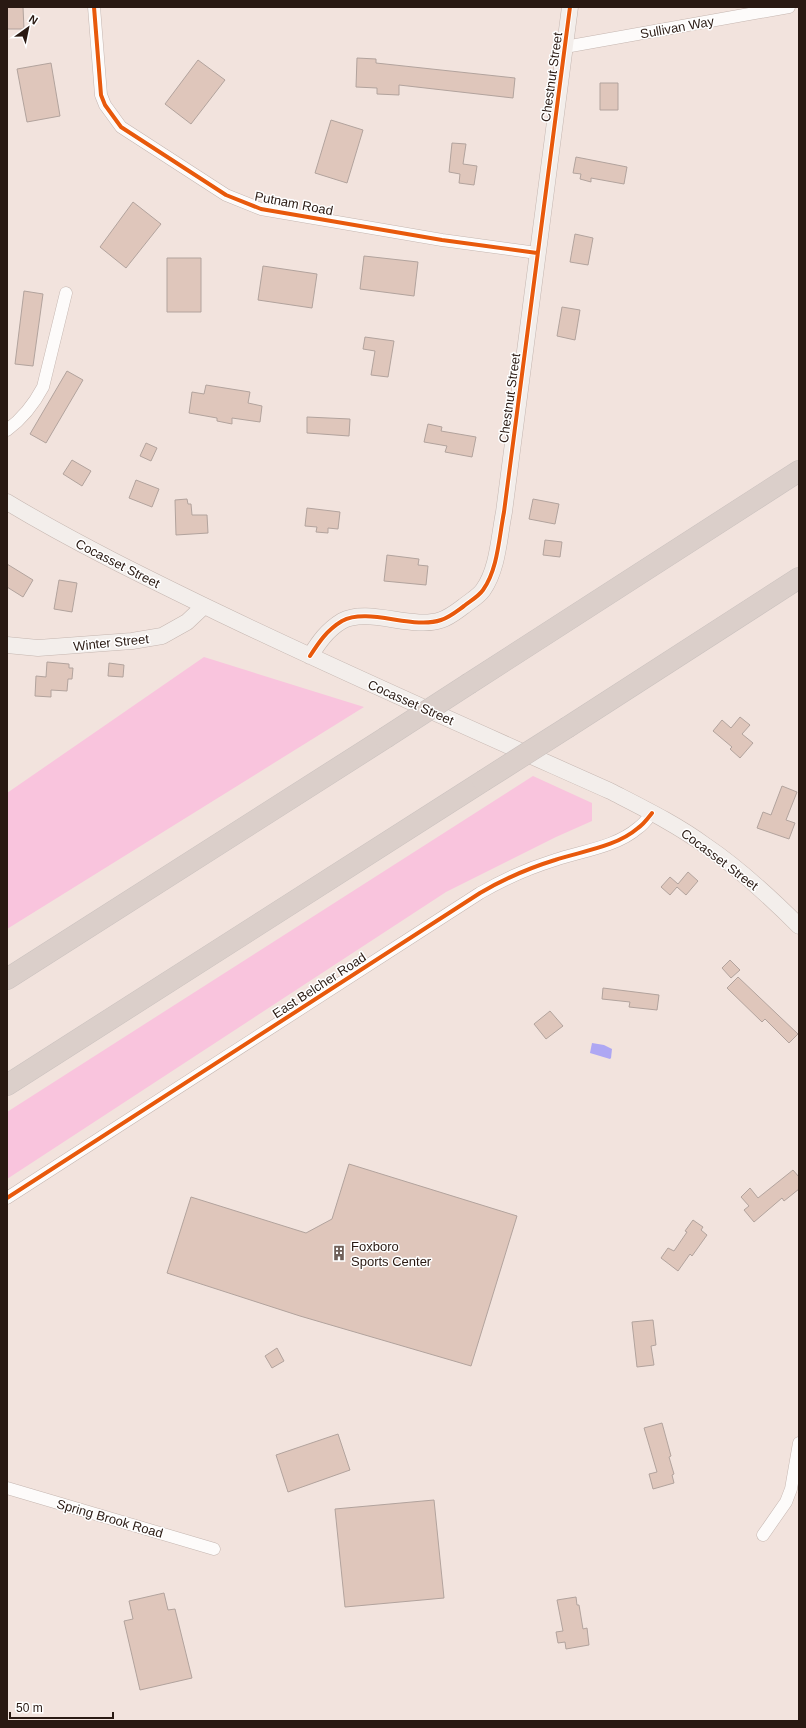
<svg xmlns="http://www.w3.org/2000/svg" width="806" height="1728" viewBox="0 0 806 1728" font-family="Arial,sans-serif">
	<rect width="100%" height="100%" fill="#f2e3dd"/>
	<path fill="#f9c4dd" d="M 204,657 L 364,707 L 7,929 L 7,793 Z
		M 533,776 L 592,803 L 592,821 L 556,837 L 446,892 L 7,1179 L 7,1112 Z"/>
	<path fill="#aea7f3" d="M 592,1043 L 604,1045 L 612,1049 L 611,1058 L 610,1059 L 590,1053 Z"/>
	<path fill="#dfc6bb" stroke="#b2a39d" d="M 7,7 L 23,7 L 24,29 L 7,29 Z
		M 357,58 L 376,59 L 376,63 L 515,78 L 513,98 L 399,85 L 399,95 L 377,94 L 377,88 L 356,87 Z
		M 198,60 L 225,80 L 191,124 L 165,104 Z
		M 51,63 L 60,116 L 27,122 L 17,69 Z
		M 600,83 L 618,83 L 618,110 L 600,110 Z
		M 331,120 L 363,130 L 347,183 L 315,173 Z
		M 452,143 L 466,144 L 463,164 L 477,166 L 474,185 L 459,183 L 460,174 L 449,172 Z
		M 576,157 L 627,167 L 624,184 L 591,178 L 591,182 L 580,179 L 581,174 L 573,173 Z
		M 133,202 L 161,224 L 126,268 L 100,247 Z
		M 575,234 L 593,238 L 588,265 L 570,262 Z
		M 364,256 L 418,262 L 414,296 L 360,289 Z
		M 167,258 L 201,258 L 201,312 L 167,312 Z
		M 263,266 L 317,274 L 312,308 L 258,300 Z
		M 24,291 L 43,294 L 33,366 L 15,364 Z
		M 562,307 L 580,310 L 575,340 L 557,336 Z
		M 365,337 L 394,341 L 388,377 L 371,375 L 375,351 L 363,349 Z
		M 67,371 L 83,380 L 46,443 L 30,434 Z
		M 206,385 L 250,392 L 248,403 L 262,406 L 260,422 L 232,418 L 232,424 L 217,421 L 217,418 L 189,413 L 192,392 L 204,394 Z
		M 307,417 L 350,419 L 349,436 L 307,433 Z
		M 428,424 L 442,427 L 441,431 L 476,437 L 472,457 L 445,452 L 447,446 L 424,442 Z
		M 146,443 L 157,448 L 151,461 L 140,456 Z
		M 72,460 L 91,471 L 82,486 L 63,474 Z
		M 136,480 L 159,489 L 152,507 L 129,498 Z
		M 187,499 L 188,504 L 191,504 L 192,515 L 207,515 L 208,533 L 176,535 L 175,500 Z
		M 533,499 L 559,504 L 555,524 L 529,519 Z
		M 307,508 L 340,512 L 338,529 L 328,528 L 328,533 L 316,532 L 317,527 L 305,526 Z
		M 545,540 L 562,542 L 560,557 L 543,555 Z
		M 387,555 L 419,559 L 418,565 L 428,566 L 426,585 L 384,581 Z
		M 7,564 L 33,580 L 23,597 L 7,587 Z
		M 59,580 L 77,583 L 72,612 L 54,609 Z
		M 47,662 L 69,664 L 69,668 L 73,668 L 72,679 L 68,679 L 67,691 L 51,690 L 51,697 L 35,696 L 36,676 L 46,677 Z
		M 109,663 L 124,665 L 123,677 L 108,676 Z
		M 740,717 L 750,725 L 742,734 L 753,743 L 740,758 L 730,749 L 732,747 L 713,731 L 722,720 L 731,728 Z
		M 782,786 L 797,792 L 786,820 L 795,823 L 789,839 L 757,828 L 763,812 L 771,815 Z
		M 688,872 L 698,881 L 686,895 L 677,887 L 670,895 L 661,887 L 670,877 L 678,884 Z
		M 730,960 L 740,970 L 731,978 L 722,968 Z
		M 738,977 L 798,1034 L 789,1043 L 765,1019 L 762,1022 L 727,988 Z
		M 603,988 L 659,995 L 657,1010 L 629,1007 L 630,1002 L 602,999 Z
		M 550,1011 L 563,1026 L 546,1039 L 534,1024 Z
		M 349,1164 L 517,1216 L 471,1366 L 300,1316 L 167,1273 L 191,1197 L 306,1233 L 332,1219 Z
		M 793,1170 L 799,1177 L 799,1189 L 784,1201 L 782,1198 L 754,1222 L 744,1210 L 749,1206 L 741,1197 L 750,1188 L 758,1198 Z
		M 693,1220 L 703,1227 L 701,1230 L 707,1235 L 692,1256 L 690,1254 L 678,1271 L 661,1258 L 668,1248 L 674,1251 L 687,1232 L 685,1231 Z
		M 653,1320 L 656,1345 L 651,1346 L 654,1365 L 637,1367 L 632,1322 Z
		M 277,1348 L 284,1361 L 272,1368 L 265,1356 Z
		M 662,1423 L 671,1456 L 669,1457 L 674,1474 L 672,1475 L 674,1483 L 653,1489 L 649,1474 L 657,1472 L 644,1428 Z
		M 338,1434 L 350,1470 L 288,1492 L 276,1455 Z
		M 434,1500 L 444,1598 L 345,1607 L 335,1509 Z
		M 164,1593 L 168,1610 L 175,1609 L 192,1678 L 140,1690 L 124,1621 L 133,1619 L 129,1601 Z
		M 576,1597 L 577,1605 L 579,1605 L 583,1629 L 587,1628 L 589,1645 L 566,1649 L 565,1642 L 558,1643 L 556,1632 L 563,1631 L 557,1600 Z"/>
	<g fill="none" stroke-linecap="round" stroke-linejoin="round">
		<g stroke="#c5b6b0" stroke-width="13">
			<path id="street" d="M 94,7 L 101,95 L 105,105 L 121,127 L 226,195 L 261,209 L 442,240 L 537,253
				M 565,47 L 789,7
				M 7,430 C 22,419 34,404 43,387 L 66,293
				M 7,1198 L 480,893 C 504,879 529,868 555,860 C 582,851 616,847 638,828 C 644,824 648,818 652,813
				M 7,1488 L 214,1549
				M 763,1535 L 786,1502 L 791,1489 L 799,1443"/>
		</g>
		<g stroke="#c5b6b0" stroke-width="17">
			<path id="secondary" d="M 7,502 C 75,543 147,578 219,613 C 348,675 480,733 610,791 C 643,808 676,824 706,846 C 740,869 770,897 799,926
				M 7,645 L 38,648 L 132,641 L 162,636 L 187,622 L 204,606
				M 310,656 C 319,642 327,630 342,621 C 368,607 413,630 441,620 C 450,617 457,611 464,606 C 470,601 478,597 483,590 C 498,569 499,537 504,512 L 570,7"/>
		</g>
		<g stroke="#cbc2bf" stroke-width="22">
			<path id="highway" d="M 470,683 L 799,471
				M 568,727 L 799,578
				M 7,979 L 385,738
				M 7,1085 L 483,781"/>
		</g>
		<use href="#street" stroke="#fdfbfa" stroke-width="12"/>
		<use href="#secondary" stroke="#f3eeeb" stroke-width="16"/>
		<use href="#highway" stroke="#dbcfca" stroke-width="21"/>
		<g stroke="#cbc2bf" stroke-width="22" stroke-linecap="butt">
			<path id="highway-bridge" d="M 385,738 L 470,683
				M 483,781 L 568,727"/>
		</g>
		<use href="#highway-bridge" stroke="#dbcfca" stroke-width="21"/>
		<g stroke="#fff" stroke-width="6">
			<path id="cycleway" d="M 94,7 L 101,95 L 105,105 L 121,127 L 226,195 L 261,209 L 442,240 L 537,253
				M 310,656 C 319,642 327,630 342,621 C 368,607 413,630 441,620 C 450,617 457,611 464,606 C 470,601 478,597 483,590 C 498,569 499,537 504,512 L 570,7
				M 7,1198 L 480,893 C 504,879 529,868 555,860 C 582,851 616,847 638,828 C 644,824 648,818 652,813"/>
		</g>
		<use href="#cycleway" stroke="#e8590c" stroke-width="4"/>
	</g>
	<defs>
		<g id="building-bare" transform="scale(1.2)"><path d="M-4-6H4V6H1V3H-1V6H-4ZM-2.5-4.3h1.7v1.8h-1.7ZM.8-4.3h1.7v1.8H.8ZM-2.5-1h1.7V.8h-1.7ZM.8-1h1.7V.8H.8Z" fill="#6f6059" stroke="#fff" stroke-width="2.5" paint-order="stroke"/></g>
	</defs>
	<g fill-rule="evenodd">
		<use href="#building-bare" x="339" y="1253"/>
	</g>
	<g text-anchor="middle" stroke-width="3" stroke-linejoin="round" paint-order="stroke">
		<g font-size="13" fill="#291912" stroke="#fff">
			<text transform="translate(677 27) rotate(-10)" y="5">Sullivan Way</text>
			<text transform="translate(551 77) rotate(-82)" y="5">Chestnut Street</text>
			<text transform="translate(294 203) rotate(11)" y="5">Putnam Road</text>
			<text transform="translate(509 398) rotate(-82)" y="5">Chestnut Street</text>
			<text transform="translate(118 563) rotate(27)" y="5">Cocasset Street</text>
			<text transform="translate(111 642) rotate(-6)" y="5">Winter Street</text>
			<text transform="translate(411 702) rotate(24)" y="5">Cocasset Street</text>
			<text transform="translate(720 859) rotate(37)" y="5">Cocasset Street</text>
			<text transform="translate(319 985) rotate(-33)" y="5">East Belcher Road</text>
			<text transform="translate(110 1518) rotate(16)" y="5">Spring Brook Road</text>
		</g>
		<g font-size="13" fill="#291912" stroke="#fff" text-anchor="start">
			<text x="351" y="1251">Foxboro<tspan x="351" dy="15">Sports Center</tspan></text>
		</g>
	</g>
	<rect width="806" height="1728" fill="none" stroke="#291912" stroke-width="16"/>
	<g transform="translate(28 28) rotate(33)" stroke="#ffffff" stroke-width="3" paint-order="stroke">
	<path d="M0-3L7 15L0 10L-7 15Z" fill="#291912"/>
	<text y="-6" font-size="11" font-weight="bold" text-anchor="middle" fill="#291912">N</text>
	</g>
	<path d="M10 1712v6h103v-6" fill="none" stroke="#291912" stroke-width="2"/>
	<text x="16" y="1712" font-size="12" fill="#291912" stroke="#ffffff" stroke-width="3" paint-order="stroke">50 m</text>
</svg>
